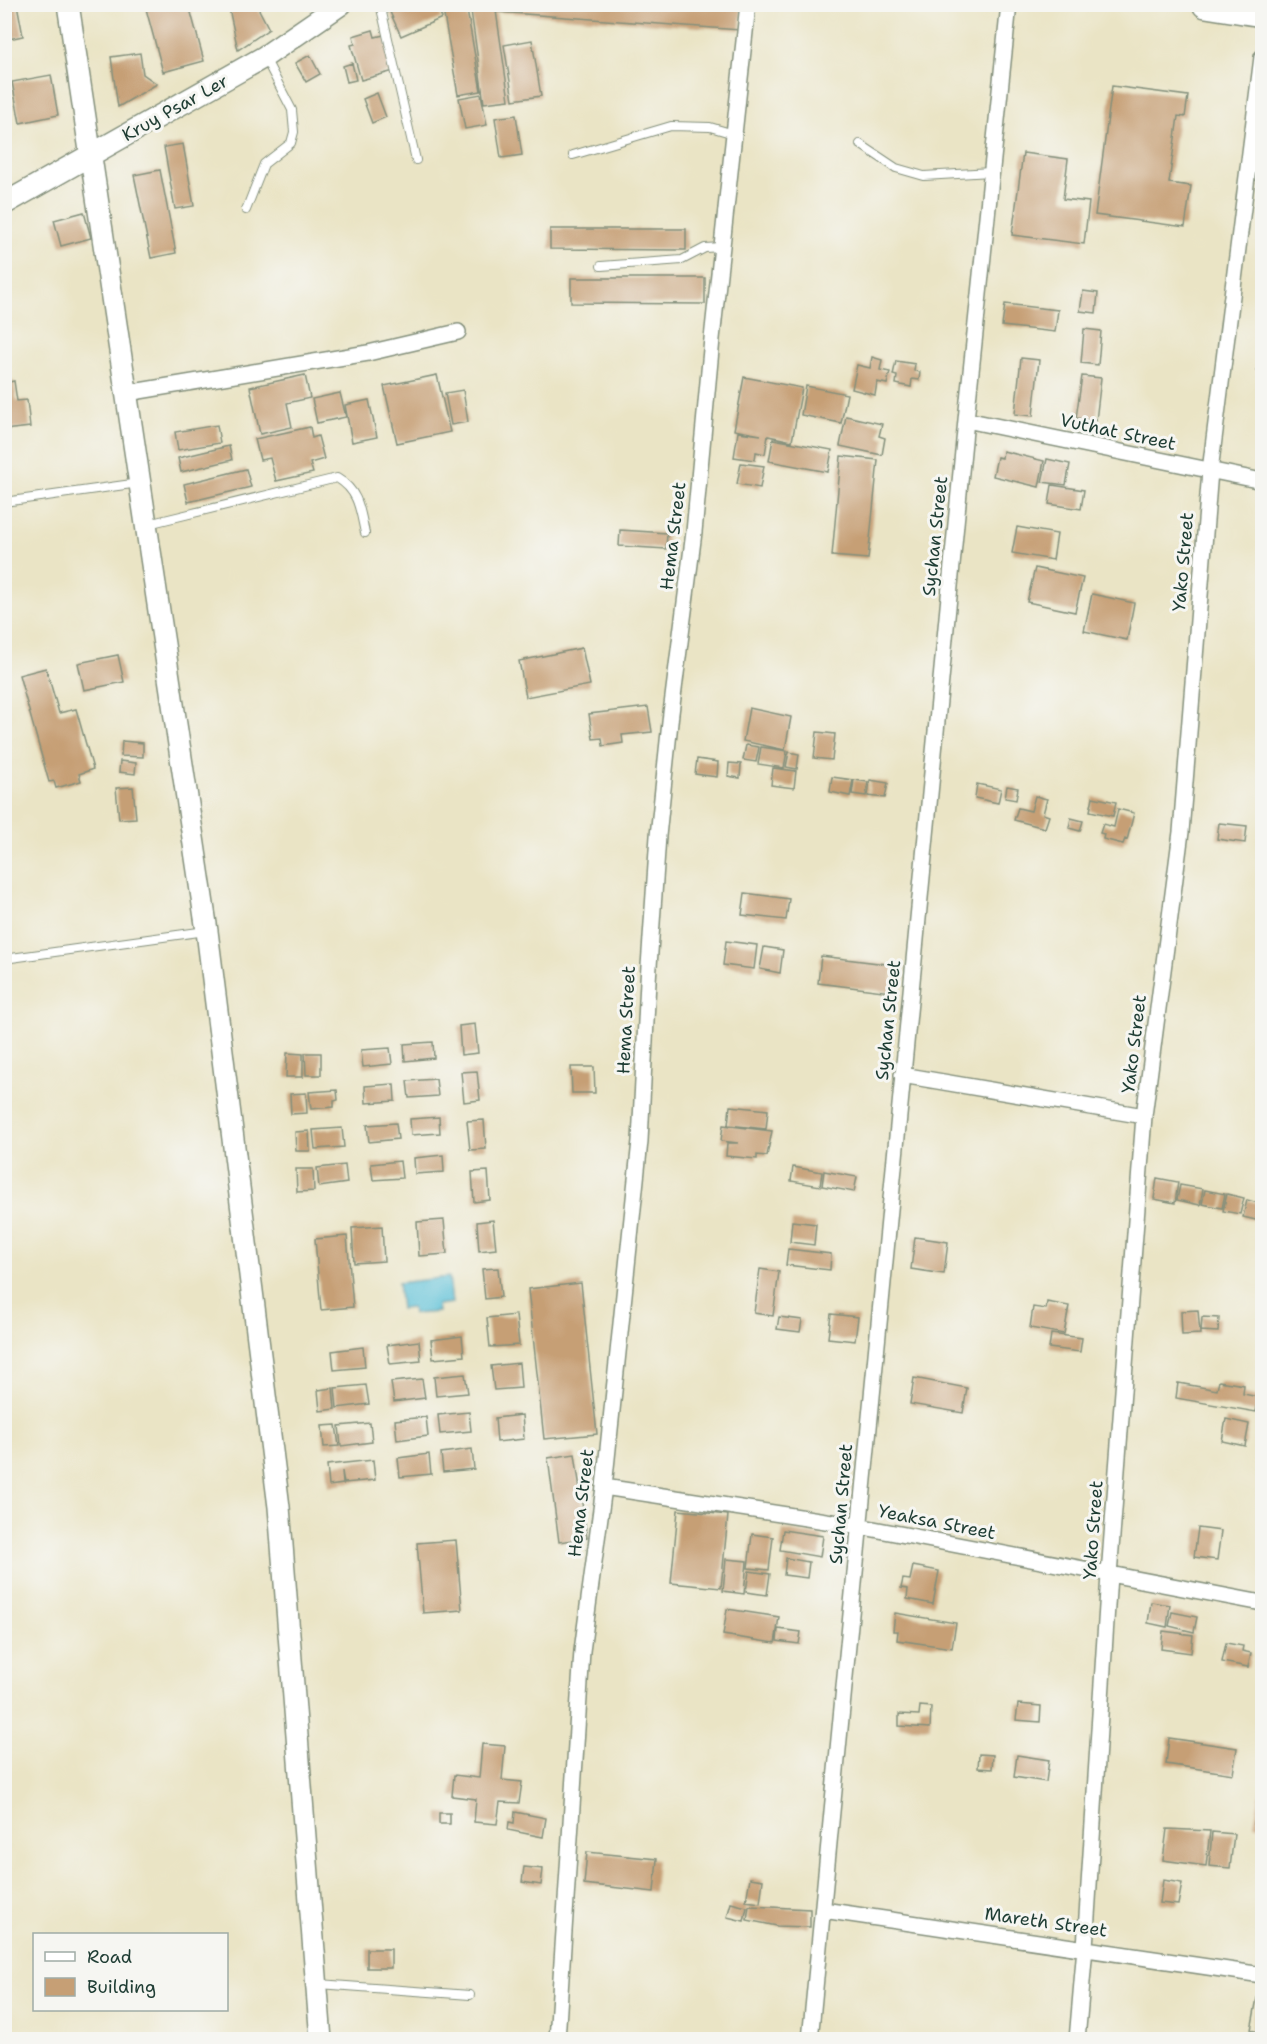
<svg xmlns="http://www.w3.org/2000/svg" width="1267" height="2044" viewBox="0 0 1267 2044" font-family="'Shantell Sans',sans-serif">
	<rect width="100%" height="100%" fill="#f6f6f2"/>
	<filter id="ink" filterUnits="userSpaceOnUse"><feTurbulence type="fractalNoise" baseFrequency=".0167" numOctaves="2"/><feDisplacementMap in="SourceGraphic" scale="12" xChannelSelector="R" yChannelSelector="G"/><feConvolveMatrix kernelMatrix="1 2 1 2 8 2 1 2 1" color-interpolation-filters="sRGB"/></filter>
	<filter id="wash" filterUnits="userSpaceOnUse"><feTurbulence type="fractalNoise" baseFrequency=".008" numOctaves="4" result="noise"/><feDisplacementMap in="SourceGraphic" scale="24" xChannelSelector="R" yChannelSelector="G"/><feGaussianBlur stdDeviation="1.35" result="paint"/><feColorMatrix in="noise" values="0 0 0 0 0 0 0 0 0 0 0 0 0 0 0 0 0 1.4 0 .05"/><feComposite in="paint" operator="in"/></filter>
	<g filter="url(#wash)">
		<rect width="100%" height="100%" fill="#eae4c5"/>
		<path fill="#5ac0d7" stroke="#3c7e86" stroke-width="1.5" d="M 449,1277 L 452,1303 L 437,1305 L 438,1312 L 413,1314 L 412,1308 L 401,1309 L 398,1283 Z"/>
		<g id="blocks">
			<path fill="#c69f75" d="M 4,4 L 17,4 L 23,36 L 4,40 Z
				M 228,4 L 256,4 L 269,29 L 238,50 Z
				M 407,4 L 436,4 L 442,18 L 401,36 L 390,12 Z
				M 442,4 L 466,4 L 481,91 L 458,95 Z
				M 470,4 L 495,4 L 509,100 L 484,103 Z
				M 498,4 L 742,4 L 740,30 L 497,12 Z
				M 145,5 L 189,5 L 204,61 L 163,72 Z
				M 373,30 L 375,37 L 384,35 L 394,71 L 361,80 L 351,45 L 355,44 L 353,36 Z
				M 532,40 L 541,96 L 513,100 L 504,45 Z
				M 140,53 L 143,74 L 157,84 L 118,107 L 111,57 Z
				M 310,55 L 320,74 L 306,82 L 295,63 Z
				M 352,63 L 356,80 L 347,82 L 343,66 Z
				M 51,75 L 58,115 L 20,123 L 12,82 Z
				M 1112,86 L 1188,96 L 1185,117 L 1178,116 L 1169,183 L 1191,186 L 1185,227 L 1095,215 Z
				M 377,93 L 386,117 L 372,123 L 363,99 Z
				M 481,94 L 487,125 L 465,129 L 459,98 Z
				M 516,115 L 522,155 L 501,158 L 495,118 Z
				M 183,144 L 194,206 L 175,209 L 164,147 Z
				M 1023,153 L 1068,159 L 1063,199 L 1089,202 L 1084,244 L 1012,235 Z
				M 160,170 L 176,253 L 151,258 L 134,175 Z
				M 84,212 L 91,238 L 61,246 L 54,220 Z
				M 550,229 L 686,229 L 686,250 L 550,249 Z
				M 571,278 L 705,278 L 705,304 L 571,303 Z
				M 1083,291 L 1098,293 L 1096,313 L 1080,311 Z
				M 1005,304 L 1058,310 L 1055,332 L 1002,326 Z
				M 1084,329 L 1101,331 L 1098,365 L 1081,363 Z
				M 1261,343 L 1262,343 L 1262,372 L 1257,371 Z
				M 872,357 L 882,360 L 880,370 L 890,372 L 887,384 L 877,382 L 875,395 L 852,389 L 857,365 L 870,368 Z
				M 1021,358 L 1039,360 L 1033,416 L 1015,414 Z
				M 896,361 L 915,364 L 914,371 L 920,372 L 919,380 L 912,379 L 911,387 L 896,384 L 897,376 L 893,375 Z
				M 305,375 L 310,398 L 287,403 L 292,427 L 260,434 L 250,387 Z
				M 437,375 L 450,432 L 397,443 L 384,386 Z
				M 1082,376 L 1101,378 L 1096,421 L 1076,418 Z
				M 744,377 L 802,388 L 792,441 L 768,436 L 765,454 L 756,452 L 755,460 L 734,457 L 738,432 L 761,435 L 734,430 Z
				M 14,381 L 17,401 L 27,400 L 30,427 L 4,430 L 4,383 Z
				M 806,386 L 847,394 L 841,423 L 801,415 Z
				M 463,390 L 468,422 L 451,425 L 445,393 Z
				M 340,393 L 346,417 L 317,423 L 312,399 Z
				M 369,400 L 377,437 L 352,442 L 345,405 Z
				M 846,416 L 882,424 L 879,436 L 885,438 L 882,455 L 840,446 Z
				M 217,425 L 220,443 L 178,450 L 175,432 Z
				M 310,427 L 312,438 L 318,436 L 324,459 L 310,463 L 313,473 L 276,481 L 270,458 L 260,460 L 255,439 Z
				M 773,439 L 832,450 L 828,472 L 769,461 Z
				M 229,446 L 232,460 L 181,472 L 178,458 Z
				M 1003,451 L 1044,461 L 1039,487 L 993,476 L 997,457 L 1002,458 Z
				M 841,456 L 878,460 L 868,559 L 832,556 Z
				M 1047,459 L 1070,464 L 1066,485 L 1042,482 Z
				M 741,463 L 764,466 L 760,488 L 737,484 Z
				M 246,469 L 251,487 L 188,502 L 184,484 Z
				M 1052,485 L 1084,490 L 1081,509 L 1049,504 Z
				M 1017,527 L 1057,534 L 1053,560 L 1012,553 Z
				M 620,530 L 667,533 L 666,549 L 619,546 Z
				M 1035,568 L 1083,578 L 1075,612 L 1027,602 Z
				M 1092,594 L 1134,603 L 1127,640 L 1084,631 Z
				M 582,648 L 590,685 L 526,697 L 519,661 Z
				M 118,655 L 124,682 L 84,690 L 78,663 Z
				M 46,668 L 59,713 L 76,709 L 93,769 L 79,774 L 81,781 L 56,788 L 54,781 L 49,782 L 19,675 Z
				M 648,707 L 652,732 L 622,735 L 623,743 L 603,746 L 602,738 L 593,739 L 589,714 Z
				M 749,708 L 791,717 L 785,750 L 743,741 Z
				M 817,732 L 835,734 L 832,760 L 814,758 Z
				M 122,741 L 143,743 L 143,757 L 121,756 Z
				M 746,745 L 759,747 L 756,762 L 743,760 Z
				M 761,747 L 787,751 L 784,768 L 758,764 Z
				M 789,752 L 799,754 L 797,769 L 786,767 Z
				M 697,759 L 718,762 L 717,777 L 695,774 Z
				M 120,761 L 136,763 L 135,774 L 119,772 Z
				M 729,763 L 741,764 L 740,778 L 728,776 Z
				M 773,768 L 796,771 L 794,788 L 771,785 Z
				M 832,777 L 853,780 L 850,796 L 830,792 Z
				M 854,780 L 868,782 L 866,796 L 852,794 Z
				M 870,780 L 888,783 L 885,798 L 868,796 Z
				M 977,784 L 1001,789 L 998,803 L 975,798 Z
				M 1007,786 L 1018,788 L 1016,800 L 1005,798 Z
				M 133,787 L 136,818 L 119,819 L 116,788 Z
				M 1035,796 L 1047,799 L 1043,814 L 1049,816 L 1045,828 L 1014,820 L 1018,808 L 1031,811 Z
				M 1093,797 L 1116,802 L 1113,816 L 1090,811 Z
				M 1118,809 L 1134,813 L 1127,840 L 1125,839 L 1123,844 L 1103,839 L 1104,834 L 1100,833 L 1103,824 L 1114,827 Z
				M 1071,818 L 1083,821 L 1080,831 L 1069,828 Z
				M 1219,823 L 1247,826 L 1245,843 L 1217,839 Z
				M 745,893 L 789,899 L 786,920 L 742,915 Z
				M 726,941 L 757,945 L 754,969 L 723,965 Z
				M 764,947 L 783,950 L 780,973 L 760,969 Z
				M 821,956 L 894,965 L 891,992 L 818,983 Z
				M 475,1024 L 478,1053 L 461,1055 L 459,1026 Z
				M 433,1042 L 434,1058 L 405,1061 L 404,1044 Z
				M 390,1048 L 392,1064 L 363,1067 L 361,1050 Z
				M 287,1053 L 303,1054 L 303,1077 L 286,1077 Z
				M 305,1053 L 321,1053 L 321,1075 L 306,1075 Z
				M 571,1067 L 594,1067 L 595,1093 L 572,1093 Z
				M 477,1071 L 480,1100 L 464,1102 L 461,1072 Z
				M 436,1079 L 438,1096 L 409,1098 L 407,1081 Z
				M 394,1084 L 395,1101 L 366,1103 L 365,1086 Z
				M 337,1090 L 338,1100 L 334,1101 L 334,1107 L 311,1109 L 309,1092 Z
				M 306,1093 L 307,1113 L 291,1114 L 290,1094 Z
				M 730,1106 L 768,1110 L 766,1129 L 728,1125 Z
				M 439,1117 L 440,1133 L 411,1135 L 410,1119 Z
				M 484,1120 L 486,1149 L 470,1150 L 467,1121 Z
				M 396,1123 L 398,1139 L 369,1142 L 367,1125 Z
				M 723,1125 L 772,1131 L 767,1156 L 757,1155 L 757,1159 L 726,1156 L 727,1143 L 738,1143 L 721,1141 Z
				M 342,1128 L 344,1147 L 315,1149 L 313,1130 Z
				M 309,1131 L 310,1151 L 296,1151 L 295,1132 Z
				M 443,1155 L 444,1172 L 415,1174 L 414,1158 Z
				M 400,1161 L 402,1178 L 373,1180 L 371,1164 Z
				M 345,1165 L 347,1183 L 319,1187 L 317,1168 Z
				M 793,1167 L 822,1172 L 820,1186 L 791,1181 Z
				M 296,1169 L 313,1169 L 314,1191 L 297,1192 Z
				M 488,1171 L 490,1200 L 474,1202 L 472,1172 Z
				M 824,1171 L 857,1177 L 854,1192 L 822,1186 Z
				M 1157,1178 L 1178,1182 L 1175,1203 L 1154,1199 Z
				M 1180,1185 L 1203,1189 L 1200,1205 L 1177,1200 Z
				M 1205,1190 L 1225,1194 L 1222,1208 L 1202,1204 Z
				M 1227,1194 L 1244,1198 L 1240,1214 L 1223,1211 Z
				M 1247,1200 L 1262,1204 L 1260,1221 L 1243,1217 Z
				M 444,1220 L 447,1254 L 419,1256 L 417,1222 Z
				M 493,1220 L 496,1249 L 479,1251 L 477,1222 Z
				M 792,1221 L 816,1224 L 814,1245 L 790,1242 Z
				M 382,1226 L 384,1261 L 354,1263 L 352,1228 Z
				M 347,1236 L 353,1307 L 321,1310 L 315,1239 Z
				M 915,1237 L 948,1242 L 944,1274 L 911,1269 Z
				M 788,1249 L 831,1254 L 830,1270 L 786,1265 Z
				M 498,1268 L 501,1297 L 485,1299 L 482,1269 Z
				M 760,1269 L 779,1272 L 773,1316 L 754,1313 Z
				M 581,1283 L 597,1434 L 544,1439 L 528,1289 Z
				M 1047,1302 L 1069,1306 L 1064,1334 L 1030,1328 L 1033,1307 L 1046,1309 Z
				M 1198,1310 L 1200,1334 L 1182,1335 L 1181,1311 Z
				M 831,1314 L 858,1317 L 855,1341 L 828,1338 Z
				M 516,1315 L 519,1345 L 490,1347 L 487,1318 Z
				M 779,1317 L 802,1320 L 800,1332 L 777,1329 Z
				M 1202,1317 L 1219,1318 L 1218,1332 L 1201,1331 Z
				M 1051,1334 L 1082,1338 L 1080,1352 L 1049,1348 Z
				M 462,1336 L 464,1356 L 433,1359 L 431,1340 Z
				M 419,1341 L 421,1361 L 390,1364 L 387,1345 Z
				M 363,1347 L 365,1367 L 334,1370 L 332,1351 Z
				M 519,1363 L 521,1388 L 494,1390 L 491,1366 Z
				M 465,1374 L 468,1393 L 436,1396 L 434,1377 Z
				M 914,1378 L 967,1388 L 963,1413 L 910,1404 Z
				M 422,1379 L 425,1398 L 394,1402 L 391,1382 Z
				M 1219,1381 L 1244,1385 L 1243,1394 L 1259,1397 L 1256,1412 L 1176,1398 L 1178,1383 L 1217,1390 Z
				M 366,1385 L 369,1404 L 337,1408 L 335,1388 Z
				M 333,1388 L 335,1409 L 320,1411 L 318,1390 Z
				M 469,1412 L 471,1431 L 440,1434 L 438,1415 Z
				M 522,1415 L 524,1439 L 497,1442 L 495,1418 Z
				M 426,1417 L 428,1436 L 397,1440 L 395,1420 Z
				M 1226,1419 L 1249,1424 L 1245,1446 L 1222,1441 Z
				M 370,1423 L 372,1442 L 341,1446 L 339,1426 Z
				M 336,1425 L 339,1446 L 324,1447 L 322,1426 Z
				M 472,1449 L 474,1469 L 443,1472 L 441,1453 Z
				M 429,1454 L 431,1474 L 400,1477 L 398,1458 Z
				M 575,1454 L 587,1538 L 559,1542 L 548,1458 Z
				M 373,1460 L 375,1480 L 344,1483 L 342,1471 L 343,1484 L 329,1486 L 327,1465 Z
				M 678,1510 L 728,1515 L 721,1588 L 671,1583 Z
				M 1198,1528 L 1221,1531 L 1217,1560 L 1194,1557 Z
				M 783,1530 L 823,1536 L 820,1557 L 780,1550 Z
				M 752,1534 L 773,1537 L 769,1570 L 748,1568 Z
				M 456,1540 L 462,1610 L 423,1613 L 417,1543 Z
				M 786,1558 L 809,1562 L 807,1578 L 784,1575 Z
				M 726,1559 L 747,1561 L 744,1594 L 723,1591 Z
				M 913,1566 L 939,1571 L 933,1604 L 907,1599 L 908,1589 L 901,1588 L 903,1579 L 910,1580 Z
				M 749,1571 L 770,1574 L 767,1595 L 746,1592 Z
				M 1151,1602 L 1170,1605 L 1167,1627 L 1148,1623 Z
				M 727,1609 L 779,1617 L 775,1643 L 723,1635 Z
				M 1172,1612 L 1197,1617 L 1194,1632 L 1169,1626 Z
				M 895,1613 L 956,1623 L 952,1648 L 897,1640 L 898,1631 L 893,1631 Z
				M 778,1629 L 801,1632 L 799,1644 L 777,1641 Z
				M 1163,1631 L 1193,1635 L 1191,1653 L 1161,1649 Z
				M 1226,1643 L 1243,1646 L 1242,1651 L 1251,1653 L 1248,1667 L 1222,1662 Z
				M 1018,1704 L 1041,1706 L 1040,1722 L 1016,1720 Z
				M 920,1706 L 931,1707 L 930,1728 L 899,1726 L 899,1714 L 919,1715 Z
				M 1169,1738 L 1237,1748 L 1233,1774 L 1166,1764 Z
				M 482,1744 L 505,1746 L 502,1780 L 522,1782 L 519,1803 L 500,1802 L 497,1824 L 474,1822 L 476,1799 L 452,1796 L 454,1775 L 479,1778 Z
				M 979,1754 L 993,1755 L 992,1769 L 978,1768 Z
				M 1017,1755 L 1049,1760 L 1046,1782 L 1014,1777 Z
				M 1261,1787 L 1262,1787 L 1262,1826 L 1254,1824 Z
				M 515,1812 L 546,1818 L 543,1837 L 508,1830 L 509,1822 L 514,1823 Z
				M 439,1813 L 450,1813 L 450,1824 L 439,1824 Z
				M 1167,1829 L 1210,1831 L 1206,1866 L 1163,1860 Z
				M 1212,1832 L 1234,1834 L 1230,1868 L 1209,1866 Z
				M 587,1852 L 657,1859 L 654,1892 L 584,1884 Z
				M 524,1867 L 543,1869 L 541,1885 L 522,1882 Z
				M 750,1878 L 763,1880 L 760,1903 L 746,1901 Z
				M 1163,1880 L 1182,1883 L 1178,1905 L 1160,1903 Z
				M 731,1903 L 747,1907 L 744,1921 L 727,1917 Z
				M 749,1906 L 810,1909 L 810,1927 L 777,1926 L 747,1920 Z
				M 1261,1911 L 1262,1911 L 1262,1927 L 1259,1927 Z
				M 367,1949 L 391,1949 L 391,1968 L 367,1968 Z
				M 1257,1998 L 1262,1999 L 1262,2033 L 1251,2030 Z"/>
		</g>
	</g>
	<g filter="url(#ink)">
		<use href="#blocks" fill-opacity="0" stroke="#84907c" stroke-width="1.5"/>
		<g fill="none" stroke-linecap="round" stroke-linejoin="round">
			<g stroke="#84907c" stroke-width="10">
				<path id="lane" d="M 380,4 L 416,160
					M 860,144 L 896,168 L 924,176 L 991,172
					M 573,155 L 671,126 L 710,127 L 734,134
					M 246,210 L 264,164 L 291,143 L 294,132 L 292,110 L 265,58
					M 601,266 L 682,260 L 705,248 L 721,247
					M 4,502 L 139,483
					M 148,524 L 337,478 C 359,491 360,510 365,533
					M 4,959 L 206,931
					M 319,1984 L 470,1995"/>
			</g>
			<g stroke="#84907c" stroke-width="18">
				<path id="street" d="M 127,393 L 368,353 L 458,332
					M 966,420 L 1262,481
					M 902,1075 L 1144,1116
					M 604,1487 L 858,1526 L 1262,1603
					M 823,1910 L 1262,1975
					M 557,2040 L 582,1651 L 604,1487 L 640,1141 L 648,981 L 658,836 L 671,713 L 694,532 L 712,339 L 748,4
					M 810,2040 L 966,420 L 1009,4
					M 1077,2040 L 1085,1947 L 1109,1575 L 1144,1116 L 1181,832 L 1210,471 L 1262,57"/>
			</g>
			<g stroke="#84907c" stroke-width="24">
				<path id="secondary" d="M 68,4 L 207,931 L 279,1507 L 321,2040
					M 4,204 L 264,57 L 341,4"/>
			</g>
			<g stroke="#84907c" stroke-width="30">
				<path id="highway" d="M 1206,4 L 1262,13"/>
			</g>
			<use href="#lane" stroke="#fff" stroke-width="8"/>
			<use href="#street" stroke="#fff" stroke-width="15"/>
			<use href="#secondary" stroke="#fff" stroke-width="21"/>
			<use href="#highway" stroke="#fff" stroke-width="27"/>
		</g>
	</g>
	<g text-anchor="middle" stroke-width="6" stroke-linejoin="round" paint-order="stroke">
		<g font-size="18" fill="#1f3d34" stroke="#f6f6f2">
			<text transform="translate(175 108) rotate(-29)" y="6">Kruy Psar Ler</text>
			<text transform="translate(1118 432) rotate(12)" y="6">Vuthat Street</text>
			<text transform="translate(673 536) rotate(-83)" y="6">Hema Street</text>
			<text transform="translate(935 536) rotate(-84)" y="6">Sychan Street</text>
			<text transform="translate(1183 562) rotate(-85)" y="6">Yako Street</text>
			<text transform="translate(626 1020) rotate(-87)" y="6">Hema Street</text>
			<text transform="translate(888 1020) rotate(-84)" y="6">Sychan Street</text>
			<text transform="translate(1134 1044) rotate(-83)" y="6">Yako Street</text>
			<text transform="translate(581 1503) rotate(-83)" y="6">Hema Street</text>
			<text transform="translate(841 1504) rotate(-85)" y="6">Sychan Street</text>
			<text transform="translate(937 1522) rotate(11)" y="6">Yeaksa Street</text>
			<text transform="translate(1093 1530) rotate(-86)" y="6">Yako Street</text>
			<text transform="translate(1046 1922) rotate(8)" y="6">Mareth Street</text>
		</g>
	</g>
	<rect width="1267" height="2044" fill="none" stroke="#f6f6f2" stroke-width="24"/>
	<rect x="33" y="1933" width="195" height="78" fill="#f6f6f2" stroke="#a0aca6" stroke-width="1.5"/>
	<rect x="45" y="1952" width="30" height="9" fill="#ffffff" stroke="#a0aca6" stroke-width="1.5"/>
	<text x="87" y="1963" font-size="18" fill="#1f3d34">Road</text>
	<rect x="45" y="1978" width="30" height="18" fill="#c69f75" stroke="#a0aca6" stroke-width="1.5"/>
	<text x="87" y="1993" font-size="18" fill="#1f3d34">Building</text>
</svg>
